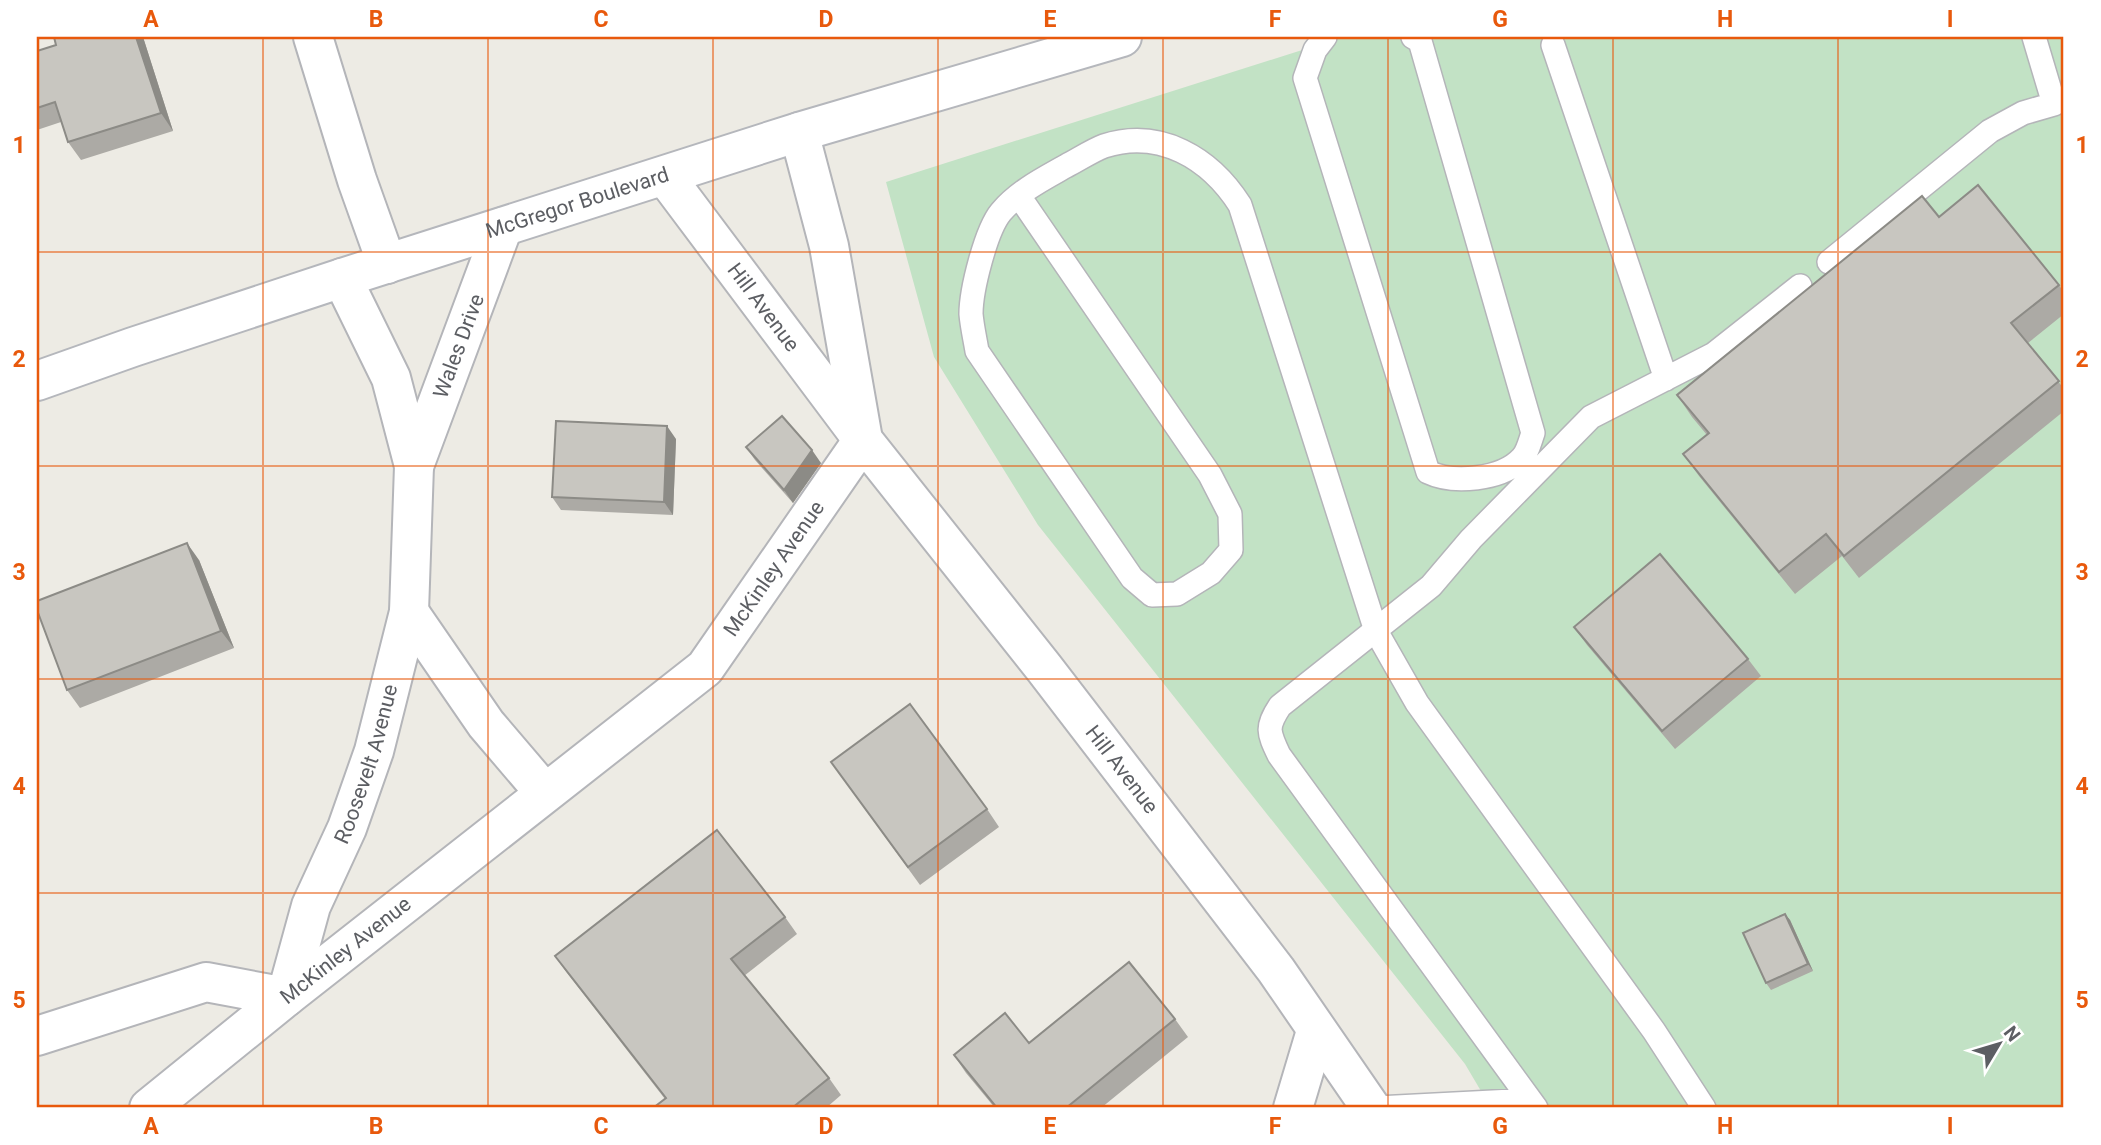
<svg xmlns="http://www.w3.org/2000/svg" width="2101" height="1145" viewBox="0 0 2101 1145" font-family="Roboto,sans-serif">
	<rect width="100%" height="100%" fill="#edebe4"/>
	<path fill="#c2e2c5" d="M 1343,37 L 2064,37 L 2064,1108 L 1491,1108 L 1465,1064 L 1038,525 L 934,357 L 886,182 Z"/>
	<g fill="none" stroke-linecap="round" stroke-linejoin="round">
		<g stroke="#b4b5b9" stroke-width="26">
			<path id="service" d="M 1325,37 L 1315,50 L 1305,78 L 1428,472 C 1453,484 1502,480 1522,458 C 1528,452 1530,441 1533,433 L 1420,41 L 1413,37
				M 1553,45 L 1666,379
				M 1019,196 L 1210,475 L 1230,514 L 1231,550 L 1211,573 L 1177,594 L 1152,595 L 1132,578 L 977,351 C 975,339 972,326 971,314 C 971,290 986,230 1001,212 C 1019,191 1043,179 1066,166 C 1078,160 1091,151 1104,146 C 1160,128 1210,158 1240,205 L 1376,631 L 1417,703 L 1654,1031 L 1704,1108
				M 1829,262 L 1990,131 L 2023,113 L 2054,104 L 2034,37
				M 1377,1108 L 1530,1100
				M 1536,1108 L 1279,755 C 1268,732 1266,727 1280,706 L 1431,586 L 1471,539 L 1591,417 L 1714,354 L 1800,286"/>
		</g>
		<g stroke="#b4b5b9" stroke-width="42">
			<g id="minor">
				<path d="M 313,37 L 357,180 L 387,264"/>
				<path d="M 799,132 L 829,246 L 862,434"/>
				<path id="s1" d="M 665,176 L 863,440 L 1044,668 L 1276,970 L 1371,1108"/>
				<path id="s2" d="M 414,466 L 503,227"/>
				<path d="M 409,612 L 486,724 L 544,792"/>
				<path id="s3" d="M 37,1036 L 206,982 L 286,997 L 311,906 L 347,828 L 374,751 L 409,612 L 414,466 L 391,378 L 342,278"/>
				<path id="s4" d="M 149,1108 L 286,997 L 705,668 L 863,440"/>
				<path d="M 1293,1108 L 1316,1031"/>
			</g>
		</g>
		<g stroke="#b5b7bc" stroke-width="42">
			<g id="secondary">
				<path id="s5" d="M 37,381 L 133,347 L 342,278 L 799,132 L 1122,37"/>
			</g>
		</g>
		<use href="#service" stroke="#fff" stroke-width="23"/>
		<use href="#minor" stroke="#fff" stroke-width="38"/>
		<use href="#secondary" stroke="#fff" stroke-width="38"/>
	</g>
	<path fill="#acaaa5" d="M 143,37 L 173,131 L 81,160 L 68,142 L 61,122 L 37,130 L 37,51 Z
		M 1939,217 L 2059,285 L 2064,293 L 2064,314 L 2028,343 L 2064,389 L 2064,411 L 1859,578 L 1842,556 L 1795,594 L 1699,476 L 1683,454 L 1707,435 L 1692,417 L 1677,395 Z
		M 676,439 L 673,515 L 561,510 L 552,497 Z
		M 746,447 L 821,463 L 793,503 L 755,460 Z
		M 199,560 L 234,648 L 80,708 L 67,690 Z
		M 1574,627 L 1748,659 L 1761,676 L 1675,749 L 1587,645 Z
		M 831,762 L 987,809 L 999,827 L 920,885 Z
		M 1785,914 L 1790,920 L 1813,971 L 1771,990 L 1766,983 Z
		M 785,917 L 797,934 L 744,976 L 829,1078 L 841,1095 L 826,1108 L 653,1108 L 665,1099 L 567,973 L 555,956 Z
		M 1175,1019 L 1188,1037 L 1101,1108 L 995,1108 L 966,1073 L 954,1055 Z"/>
	<path fill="#8c8b86" d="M 136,37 L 143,37 L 173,131 L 161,113 Z
		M 667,426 L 676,439 L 673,515 L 664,502 Z
		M 812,450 L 821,463 L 793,503 L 784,490 Z
		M 187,543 L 199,560 L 234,648 L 221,631 Z
		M 1785,914 L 1790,920 L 1813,971 L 1808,964 Z"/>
	<path fill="#c8c6c0" stroke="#8c8b86" stroke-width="2" d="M 54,37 L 136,37 L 161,113 L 68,142 L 55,102 L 37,108 L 37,51 L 56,45 Z
		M 1978,185 L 2059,285 L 2011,323 L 2059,381 L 1844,556 L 1826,534 L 1779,572 L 1683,454 L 1709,433 L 1677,395 L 1922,196 L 1939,217 Z
		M 782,416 L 812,450 L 784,490 L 746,447 Z
		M 556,421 L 667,426 L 664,502 L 552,497 Z
		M 187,543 L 221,631 L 67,690 L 37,610 L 37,601 Z
		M 1660,554 L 1748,659 L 1662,731 L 1574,627 Z
		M 910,704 L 987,809 L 908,867 L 831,762 Z
		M 717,830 L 785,917 L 731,959 L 829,1078 L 792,1108 L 653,1108 L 666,1098 L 555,956 Z
		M 1785,914 L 1808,964 L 1766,983 L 1743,933 Z
		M 1129,962 L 1175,1019 L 1066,1108 L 997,1108 L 954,1055 L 1005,1013 L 1029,1043 Z"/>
	<path fill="none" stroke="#e8590c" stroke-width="2" stroke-opacity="0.55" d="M 263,37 L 263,1108M 488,37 L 488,1108M 713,37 L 713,1108M 938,37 L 938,1108M 1163,37 L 1163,1108M 1388,37 L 1388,1108M 1613,37 L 1613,1108M 1838,37 L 1838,1108M 37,252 L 2064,252M 37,466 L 2064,466M 37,679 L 2064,679M 37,893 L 2064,893"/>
	<g text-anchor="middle" stroke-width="5" stroke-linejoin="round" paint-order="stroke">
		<g font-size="21" fill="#5c5e63" stroke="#fff">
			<text dy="7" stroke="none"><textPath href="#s5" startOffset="569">McGregor Boulevard</textPath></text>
			<text dy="7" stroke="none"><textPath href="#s1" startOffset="164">Hill Avenue</textPath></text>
			<text dy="7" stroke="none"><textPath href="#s2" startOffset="128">Wales Drive</textPath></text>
			<text dy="7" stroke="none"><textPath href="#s4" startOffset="830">McKinley Avenue</textPath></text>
			<text dy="7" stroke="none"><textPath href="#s3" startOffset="506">Roosevelt Avenue</textPath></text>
			<text dy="7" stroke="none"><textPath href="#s1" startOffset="749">Hill Avenue</textPath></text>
			<text dy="7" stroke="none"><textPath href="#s4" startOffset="252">McKinley Avenue</textPath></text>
		</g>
	</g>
	<rect width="2101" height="1145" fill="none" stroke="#ffffff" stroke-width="77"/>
	<g transform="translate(1999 1044) rotate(52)" stroke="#ffffff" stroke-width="5" paint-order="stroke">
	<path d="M0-5L12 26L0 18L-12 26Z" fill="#5c5e63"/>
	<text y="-10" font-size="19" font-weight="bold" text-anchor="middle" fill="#5c5e63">N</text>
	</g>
	<rect x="38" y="38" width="2024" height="1068" fill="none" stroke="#e8590c" stroke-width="2.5"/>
	<g font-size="23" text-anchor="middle" font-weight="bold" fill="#e8590c">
		<text x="151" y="27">A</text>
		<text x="376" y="27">B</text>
		<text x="601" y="27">C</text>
		<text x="826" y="27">D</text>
		<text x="1050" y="27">E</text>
		<text x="1275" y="27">F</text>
		<text x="1500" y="27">G</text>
		<text x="1725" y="27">H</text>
		<text x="1950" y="27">I</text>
		<text x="19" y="153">1</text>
		<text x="2082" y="153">1</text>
		<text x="19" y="367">2</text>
		<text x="2082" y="367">2</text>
		<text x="19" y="580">3</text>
		<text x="2082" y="580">3</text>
		<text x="19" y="794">4</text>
		<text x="2082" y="794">4</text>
		<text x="19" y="1008">5</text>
		<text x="2082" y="1008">5</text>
		<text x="151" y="1134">A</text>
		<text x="376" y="1134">B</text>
		<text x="601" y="1134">C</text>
		<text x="826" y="1134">D</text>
		<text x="1050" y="1134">E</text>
		<text x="1275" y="1134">F</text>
		<text x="1500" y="1134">G</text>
		<text x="1725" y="1134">H</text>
		<text x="1950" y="1134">I</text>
	</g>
</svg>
